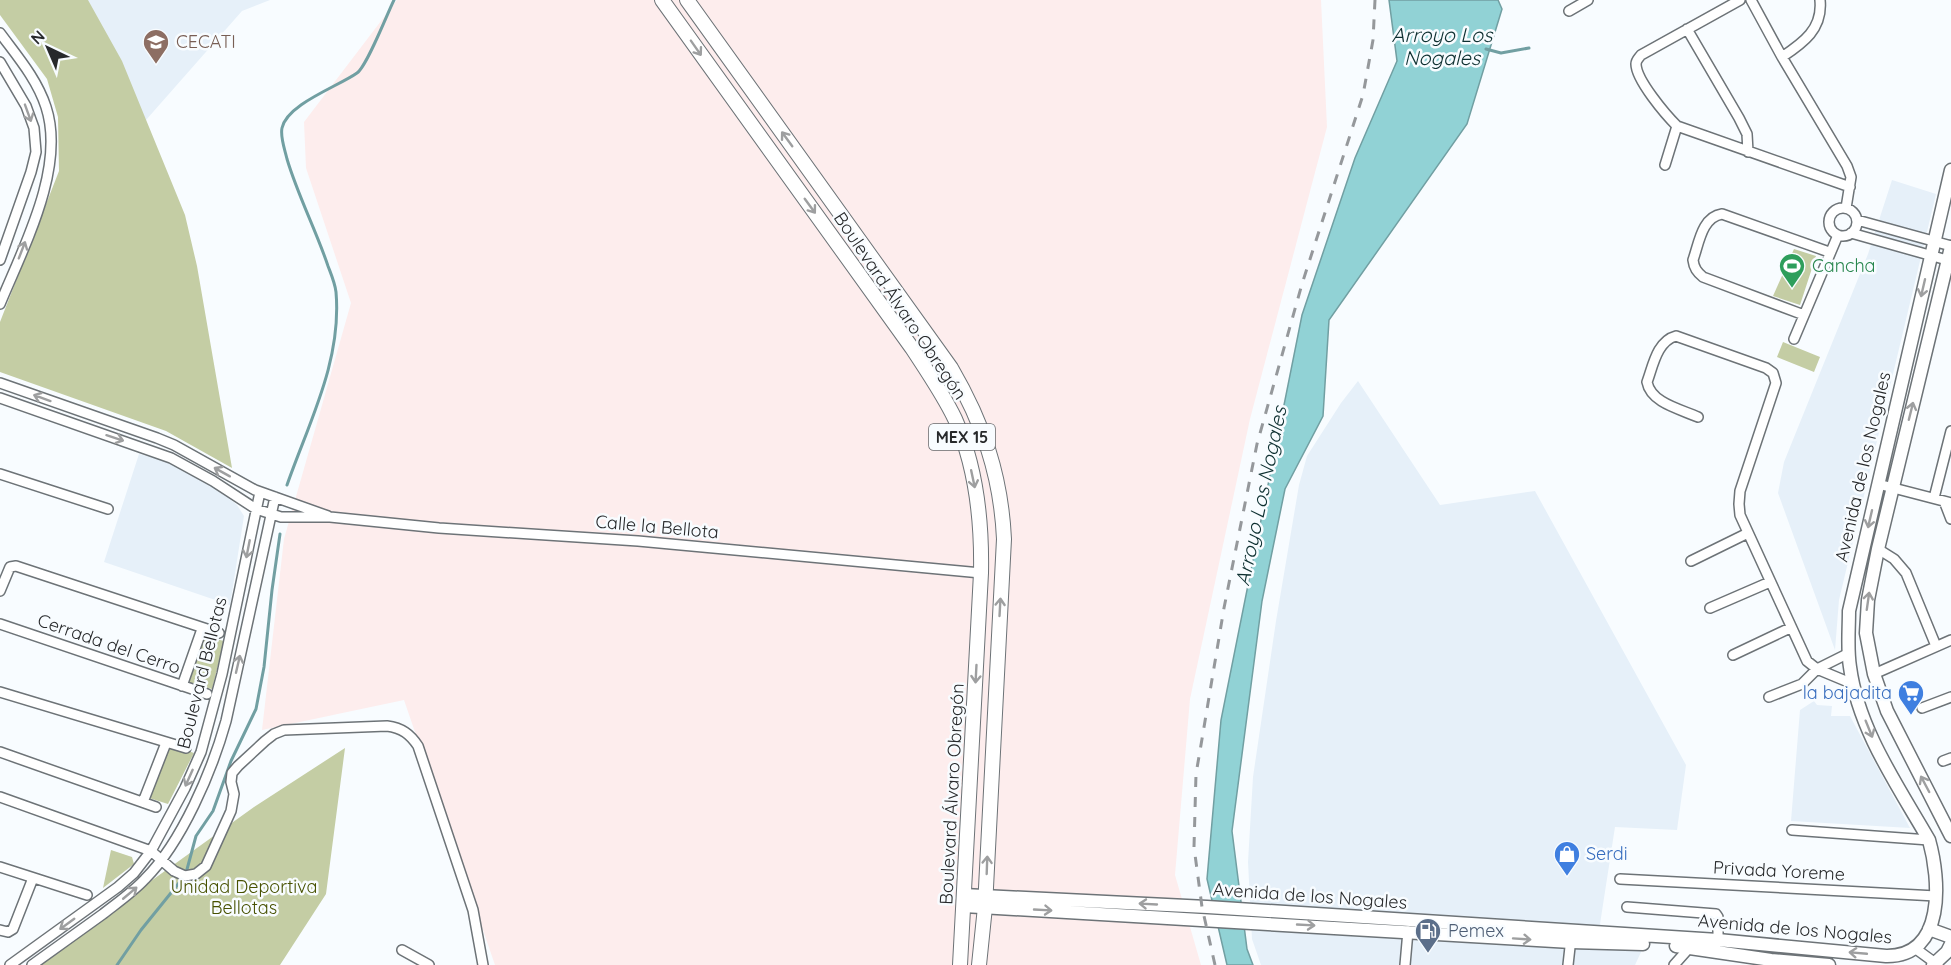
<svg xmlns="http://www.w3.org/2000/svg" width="1951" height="965" viewBox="0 0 1951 965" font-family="Quicksand,sans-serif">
	<rect width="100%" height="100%" fill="#f8fcff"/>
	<path fill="#e6f0f9" d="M 83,0 L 270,0 L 242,11 L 146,120 Z
		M 1892,180 L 1936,194 L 1839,600 L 1835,650 L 1778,493 L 1784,462 L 1868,254 Z
		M 1358,381 L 1440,505 L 1535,491 L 1686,765 L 1677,830 L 1615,827 L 1600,924 L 1605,950 L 1642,950 L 1635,965 L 1261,965 L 1252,939 L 1248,862 L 1253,777 L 1276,621 L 1299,485 L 1307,456 L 1341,403 Z
		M 139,454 L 172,463 L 221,491 L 237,505 L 244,516 L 230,605 L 104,562 Z
		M 1814,701 L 1817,705 L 1832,706 L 1831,716 L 1850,716 L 1910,828 L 1791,821 L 1800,710 Z"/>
	<path fill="#fdeded" d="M 397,0 L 1321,0 L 1327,127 L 1250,419 L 1190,699 L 1175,875 L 1201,965 L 495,965 L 404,700 L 262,730 L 284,539 L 351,303 L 306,168 L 304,122 Z"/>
	<path fill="#c4cda4" d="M 0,0 L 88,0 L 122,61 L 185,215 L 197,266 L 232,468 L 166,431 L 0,372 L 0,322 L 59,171 L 58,117 L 47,79 L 0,15 Z
		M 1794,249 L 1816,256 L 1800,305 L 1773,296 Z
		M 1783,342 L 1820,357 L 1814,372 L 1777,357 Z
		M 204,636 L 224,641 L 212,689 L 189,683 Z
		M 169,744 L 194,753 L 168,804 L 149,798 Z
		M 345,748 L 326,894 L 280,965 L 34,965 L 254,807 Z
		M 111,850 L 132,857 L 134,864 L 103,888 Z"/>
	<path fill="#91d2d5" stroke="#719fa2" stroke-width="1.5" d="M 1389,0 L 1498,0 L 1502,9 L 1467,124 L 1329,320 L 1323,416 L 1285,489 L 1262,601 L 1232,831 L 1247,949 L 1253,965 L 1227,965 L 1207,879 L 1221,720 L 1302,315 L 1355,158 L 1397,61 Z"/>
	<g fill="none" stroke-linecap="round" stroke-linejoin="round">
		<path stroke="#719fa2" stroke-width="3" d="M 1486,49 L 1501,53 L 1529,48
			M 287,485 C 309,422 342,361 336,292 C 335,283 331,274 328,266 C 316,230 298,196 287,159 C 285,150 280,137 282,128 C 287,104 339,86 357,73 C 367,66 387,14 394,0
			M 186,873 L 196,836 L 213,811 L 231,761 L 256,709 L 264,667 L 272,590 L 280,534
			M 117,965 L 141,930 L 183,878"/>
		<g stroke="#6d7377" stroke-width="12">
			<path id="minor" d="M 1740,0 L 1641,55 C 1638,59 1636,60 1636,64 C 1636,80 1666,115 1677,126 L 1850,187
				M 1751,0 L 1782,57 L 1847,166 L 1851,177 L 1846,208
				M 1569,11 L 1588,0
				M 1687,29 L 1739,118 L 1747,134 L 1748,152
				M 0,33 C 17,56 37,79 46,107 C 66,168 23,248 0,304
				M 1782,57 C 1803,43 1823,29 1820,0
				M 0,62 L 26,106 L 34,128 L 36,152 L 31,172 L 0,260
				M 1665,165 L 1677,126
				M1829 222a14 14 0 1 1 28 0a14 14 0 1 1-28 0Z
				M 1857,220 L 1951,246
				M 1851,233 L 1947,260
				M 1804,315 L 1703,277 C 1697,272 1694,268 1693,260 C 1699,243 1702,217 1722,214 L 1829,252
				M 1794,339 L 1838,235
				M 0,383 L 157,438 L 174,445 L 255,490 L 328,516
				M 0,398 L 171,458 L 213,481 L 256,509 L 281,517 L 330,517 L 439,528 L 638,541 L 981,573
				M 1698,417 C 1680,409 1651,403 1647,382 C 1653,366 1657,341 1676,336 L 1766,368 L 1773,373 L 1776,383 L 1740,491 L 1739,504 L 1740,515 L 1807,661 L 1817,669 L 1853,684
				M 0,474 L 108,509
				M 1878,484 L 1951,503
				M 1934,498 L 1951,431
				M 1944,501 L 1951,519
				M 1878,549 L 1894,559 L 1906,573 L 1936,646
				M 1691,561 L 1748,533
				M 0,591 L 10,567 L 16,566 L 219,633
				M 1710,608 L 1770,582
				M 0,624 L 207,694
				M 1733,655 L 1790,628
				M 1874,674 L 1951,640
				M 182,686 L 202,629
				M 0,692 L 186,748
				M 1769,697 L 1802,684 L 1817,669 L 1849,653
				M 1922,708 L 1951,697
				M 0,752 L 156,807
				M 1943,761 L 1951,758
				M 0,797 L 151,851 L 174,871 L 185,876 L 196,874 L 206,866 L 231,811 L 234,794 L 231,782 L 232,773 L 238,766 L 265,741 L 274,734 L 284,730 L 387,726 C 402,728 410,734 418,746 L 473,910 L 483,965
				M 143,802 L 166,743
				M 1792,830 L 1929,840
				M 0,867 L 87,895
				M 1620,879 L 1936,896
				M 1627,907 L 1716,914 L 1718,917 L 1718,940
				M 0,930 L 8,932 L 13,929 L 33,878
				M 1916,949 L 1938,965
				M 402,950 L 429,965
				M 10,965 L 118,887 L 134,873 L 151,851 L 185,788 L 201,752 L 222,674 L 260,492
				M 32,965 C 56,948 79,931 103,914 C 117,903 133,892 145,879 C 182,842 212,771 226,721 L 275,497
				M 1405,965 L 1408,931
				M 1568,965 L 1571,938
				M 1674,965 L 1690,947"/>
		</g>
		<g stroke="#6d7377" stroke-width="15">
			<path id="major" d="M 1951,247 L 1878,549 L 1868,600 L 1866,633 L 1874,674 L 1887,711 L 1951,836
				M 964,895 L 1207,907 L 1718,940 L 1886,956 C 1946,957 1940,879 1929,840 C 1898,786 1858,729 1850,667 C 1847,649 1849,630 1849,611 L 1951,170
				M 964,906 L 1571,942 L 1643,944
				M 1929,929 L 1951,937
				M 1676,946 L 1771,960 L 1829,965
				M 1933,965 L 1947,952 L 1951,944"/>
		</g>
		<g stroke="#6d7377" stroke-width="16">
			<path id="highway" d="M 662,0 L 912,348 C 927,371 943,394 955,419 C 976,466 982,522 981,573 L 960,965
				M 687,0 L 951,368 C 983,423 1001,475 1004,539 L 985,907 L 979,965"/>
		</g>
		<use href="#minor" stroke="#fff" stroke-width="9"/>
		<use href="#major" stroke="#fff" stroke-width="12"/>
		<use href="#highway" stroke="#fff" stroke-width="14"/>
		<path stroke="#95989b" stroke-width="3" stroke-dasharray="10 10" stroke-linecap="butt" d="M 1215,965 L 1202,907 L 1194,847 L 1196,774 L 1202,739 L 1224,608 L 1257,444 L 1302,284 L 1363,95 L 1373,40 L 1375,0"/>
	</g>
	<defs><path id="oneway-shaft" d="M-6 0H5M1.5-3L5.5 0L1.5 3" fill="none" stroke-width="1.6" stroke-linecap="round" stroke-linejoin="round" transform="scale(1.5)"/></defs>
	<g stroke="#9e9fa0">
		<use href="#oneway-shaft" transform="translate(696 48) rotate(55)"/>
		<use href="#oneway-shaft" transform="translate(28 113) rotate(70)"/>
		<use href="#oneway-shaft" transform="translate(787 139) rotate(-126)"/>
		<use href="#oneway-shaft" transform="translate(810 206) rotate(54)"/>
		<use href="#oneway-shaft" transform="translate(22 250) rotate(-69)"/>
		<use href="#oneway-shaft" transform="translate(1923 288) rotate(103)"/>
		<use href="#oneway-shaft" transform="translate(42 398) rotate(-160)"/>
		<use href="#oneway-shaft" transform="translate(1911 411) rotate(-76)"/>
		<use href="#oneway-shaft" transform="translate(115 438) rotate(18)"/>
		<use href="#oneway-shaft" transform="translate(222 472) rotate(-151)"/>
		<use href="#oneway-shaft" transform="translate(973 479) rotate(78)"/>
		<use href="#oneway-shaft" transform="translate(1870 519) rotate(103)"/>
		<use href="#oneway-shaft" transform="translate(248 549) rotate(101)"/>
		<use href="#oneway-shaft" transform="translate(1868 601) rotate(-82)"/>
		<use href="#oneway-shaft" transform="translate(1000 607) rotate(-87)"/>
		<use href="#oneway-shaft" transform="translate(238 664) rotate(-77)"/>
		<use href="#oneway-shaft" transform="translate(976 674) rotate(93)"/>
		<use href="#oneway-shaft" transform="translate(1869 729) rotate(68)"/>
		<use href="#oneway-shaft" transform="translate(189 778) rotate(114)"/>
		<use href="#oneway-shaft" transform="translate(1925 784) rotate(-118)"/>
		<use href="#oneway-shaft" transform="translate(987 865) rotate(-88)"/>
		<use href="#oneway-shaft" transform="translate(130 893) rotate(-40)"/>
		<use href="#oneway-shaft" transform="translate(1148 904) rotate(-177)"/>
		<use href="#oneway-shaft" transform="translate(1043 910) rotate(3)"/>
		<use href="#oneway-shaft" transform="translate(67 924) rotate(144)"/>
		<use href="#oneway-shaft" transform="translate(1306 925) rotate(3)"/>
		<use href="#oneway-shaft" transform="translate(1522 939) rotate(4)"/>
		<use href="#oneway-shaft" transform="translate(1858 953) rotate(-175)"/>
	</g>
	<defs>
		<g id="school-pin" transform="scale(1.35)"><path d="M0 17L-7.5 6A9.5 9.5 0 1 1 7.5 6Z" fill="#8d6e63" stroke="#f8fcff"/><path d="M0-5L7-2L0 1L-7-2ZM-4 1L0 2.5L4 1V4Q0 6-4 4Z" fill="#fff"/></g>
		<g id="stadium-pin" transform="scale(1.35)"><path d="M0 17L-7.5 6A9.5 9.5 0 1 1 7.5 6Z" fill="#2e9e5b" stroke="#f8fcff"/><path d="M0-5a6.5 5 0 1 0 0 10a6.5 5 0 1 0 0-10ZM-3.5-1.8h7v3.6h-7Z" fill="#fff"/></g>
		<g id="supermarket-pin" transform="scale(1.35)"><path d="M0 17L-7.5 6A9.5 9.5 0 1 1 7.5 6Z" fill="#3f7fe0" stroke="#f8fcff"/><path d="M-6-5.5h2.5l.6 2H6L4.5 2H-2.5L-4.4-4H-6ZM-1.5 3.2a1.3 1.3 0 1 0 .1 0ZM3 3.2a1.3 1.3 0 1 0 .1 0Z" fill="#fff"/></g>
		<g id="shop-pin" transform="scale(1.35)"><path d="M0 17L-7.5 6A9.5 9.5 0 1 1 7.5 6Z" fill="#3f7fe0" stroke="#f8fcff"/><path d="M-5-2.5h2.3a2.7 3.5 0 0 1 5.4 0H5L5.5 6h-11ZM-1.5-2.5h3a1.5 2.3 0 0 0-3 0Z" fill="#fff"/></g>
		<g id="fuel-pin" transform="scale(1.35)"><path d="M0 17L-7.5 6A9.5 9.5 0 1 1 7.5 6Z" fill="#5c6f8a" stroke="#f8fcff"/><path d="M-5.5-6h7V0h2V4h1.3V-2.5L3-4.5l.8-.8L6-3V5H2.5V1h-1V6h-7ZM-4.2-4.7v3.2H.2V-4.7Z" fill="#fff"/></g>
	</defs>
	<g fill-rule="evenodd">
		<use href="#school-pin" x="156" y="42"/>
		<use href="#stadium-pin" x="1792" y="266"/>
		<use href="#supermarket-pin" x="1911" y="693"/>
		<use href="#shop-pin" x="1567" y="854"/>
		<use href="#fuel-pin" x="1428" y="931"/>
	</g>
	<g text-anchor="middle" stroke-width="5" stroke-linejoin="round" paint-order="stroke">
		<rect fill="#f8fcff" stroke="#66686b" stroke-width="1.5" x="929" y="424" width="66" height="26" rx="4.5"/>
		<g font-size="16" font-weight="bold" fill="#27292b">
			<text x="962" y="443">MEX 15</text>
		</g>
		<g font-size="18" fill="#785e54" stroke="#f8fcff" text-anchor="start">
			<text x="176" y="48">CECATI</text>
		</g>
		<g font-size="18" fill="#27864d" stroke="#f8fcff" text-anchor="start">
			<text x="1812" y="272">Cancha</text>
		</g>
		<g font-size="18" fill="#27292b" stroke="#f8fcff">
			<text transform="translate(900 306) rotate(56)" y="6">Boulevard Álvaro Obregón</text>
			<text transform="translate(1863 467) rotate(-77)" y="6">Avenida de los Nogales</text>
			<text transform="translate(657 527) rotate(5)" y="6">Calle la Bellota</text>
			<text transform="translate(109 644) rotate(19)" y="6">Cerrada del Cerro</text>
			<text transform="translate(202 673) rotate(-76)" y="6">Boulevard Bellotas</text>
			<text transform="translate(952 794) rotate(-87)" y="6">Boulevard Álvaro Obregón</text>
			<text transform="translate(1779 871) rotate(3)" y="6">Privada Yoreme</text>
			<text transform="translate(1310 896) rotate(4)" y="6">Avenida de los Nogales</text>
			<text transform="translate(1795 929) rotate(5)" y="6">Avenida de los Nogales</text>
		</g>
		<g font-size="18" fill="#366cbe" stroke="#f8fcff" text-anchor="end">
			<text x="1892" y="699">la bajadita</text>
			<text x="1586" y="860" text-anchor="start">Serdi</text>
		</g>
		<g font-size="18" fill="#475100" stroke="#f8fcff">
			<text x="244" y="893">Unidad Deportiva<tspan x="244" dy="21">Bellotas</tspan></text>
		</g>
		<g font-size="18" fill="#4e5e75" stroke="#f8fcff" text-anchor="start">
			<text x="1448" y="937">Pemex</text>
		</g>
		<g font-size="20" font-style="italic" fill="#0e3031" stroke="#f8fcff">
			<text x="1442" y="42">Arroyo Los<tspan x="1442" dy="23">Nogales</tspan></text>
			<text transform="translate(1261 496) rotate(-78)" y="7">Arroyo Los Nogales</text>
		</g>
	</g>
	<g transform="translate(48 48) rotate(316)" stroke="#f8fcff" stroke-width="4.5" paint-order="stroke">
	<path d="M0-4.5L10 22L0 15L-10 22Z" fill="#27292b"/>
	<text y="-9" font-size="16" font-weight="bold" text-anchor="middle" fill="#27292b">N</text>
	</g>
</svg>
